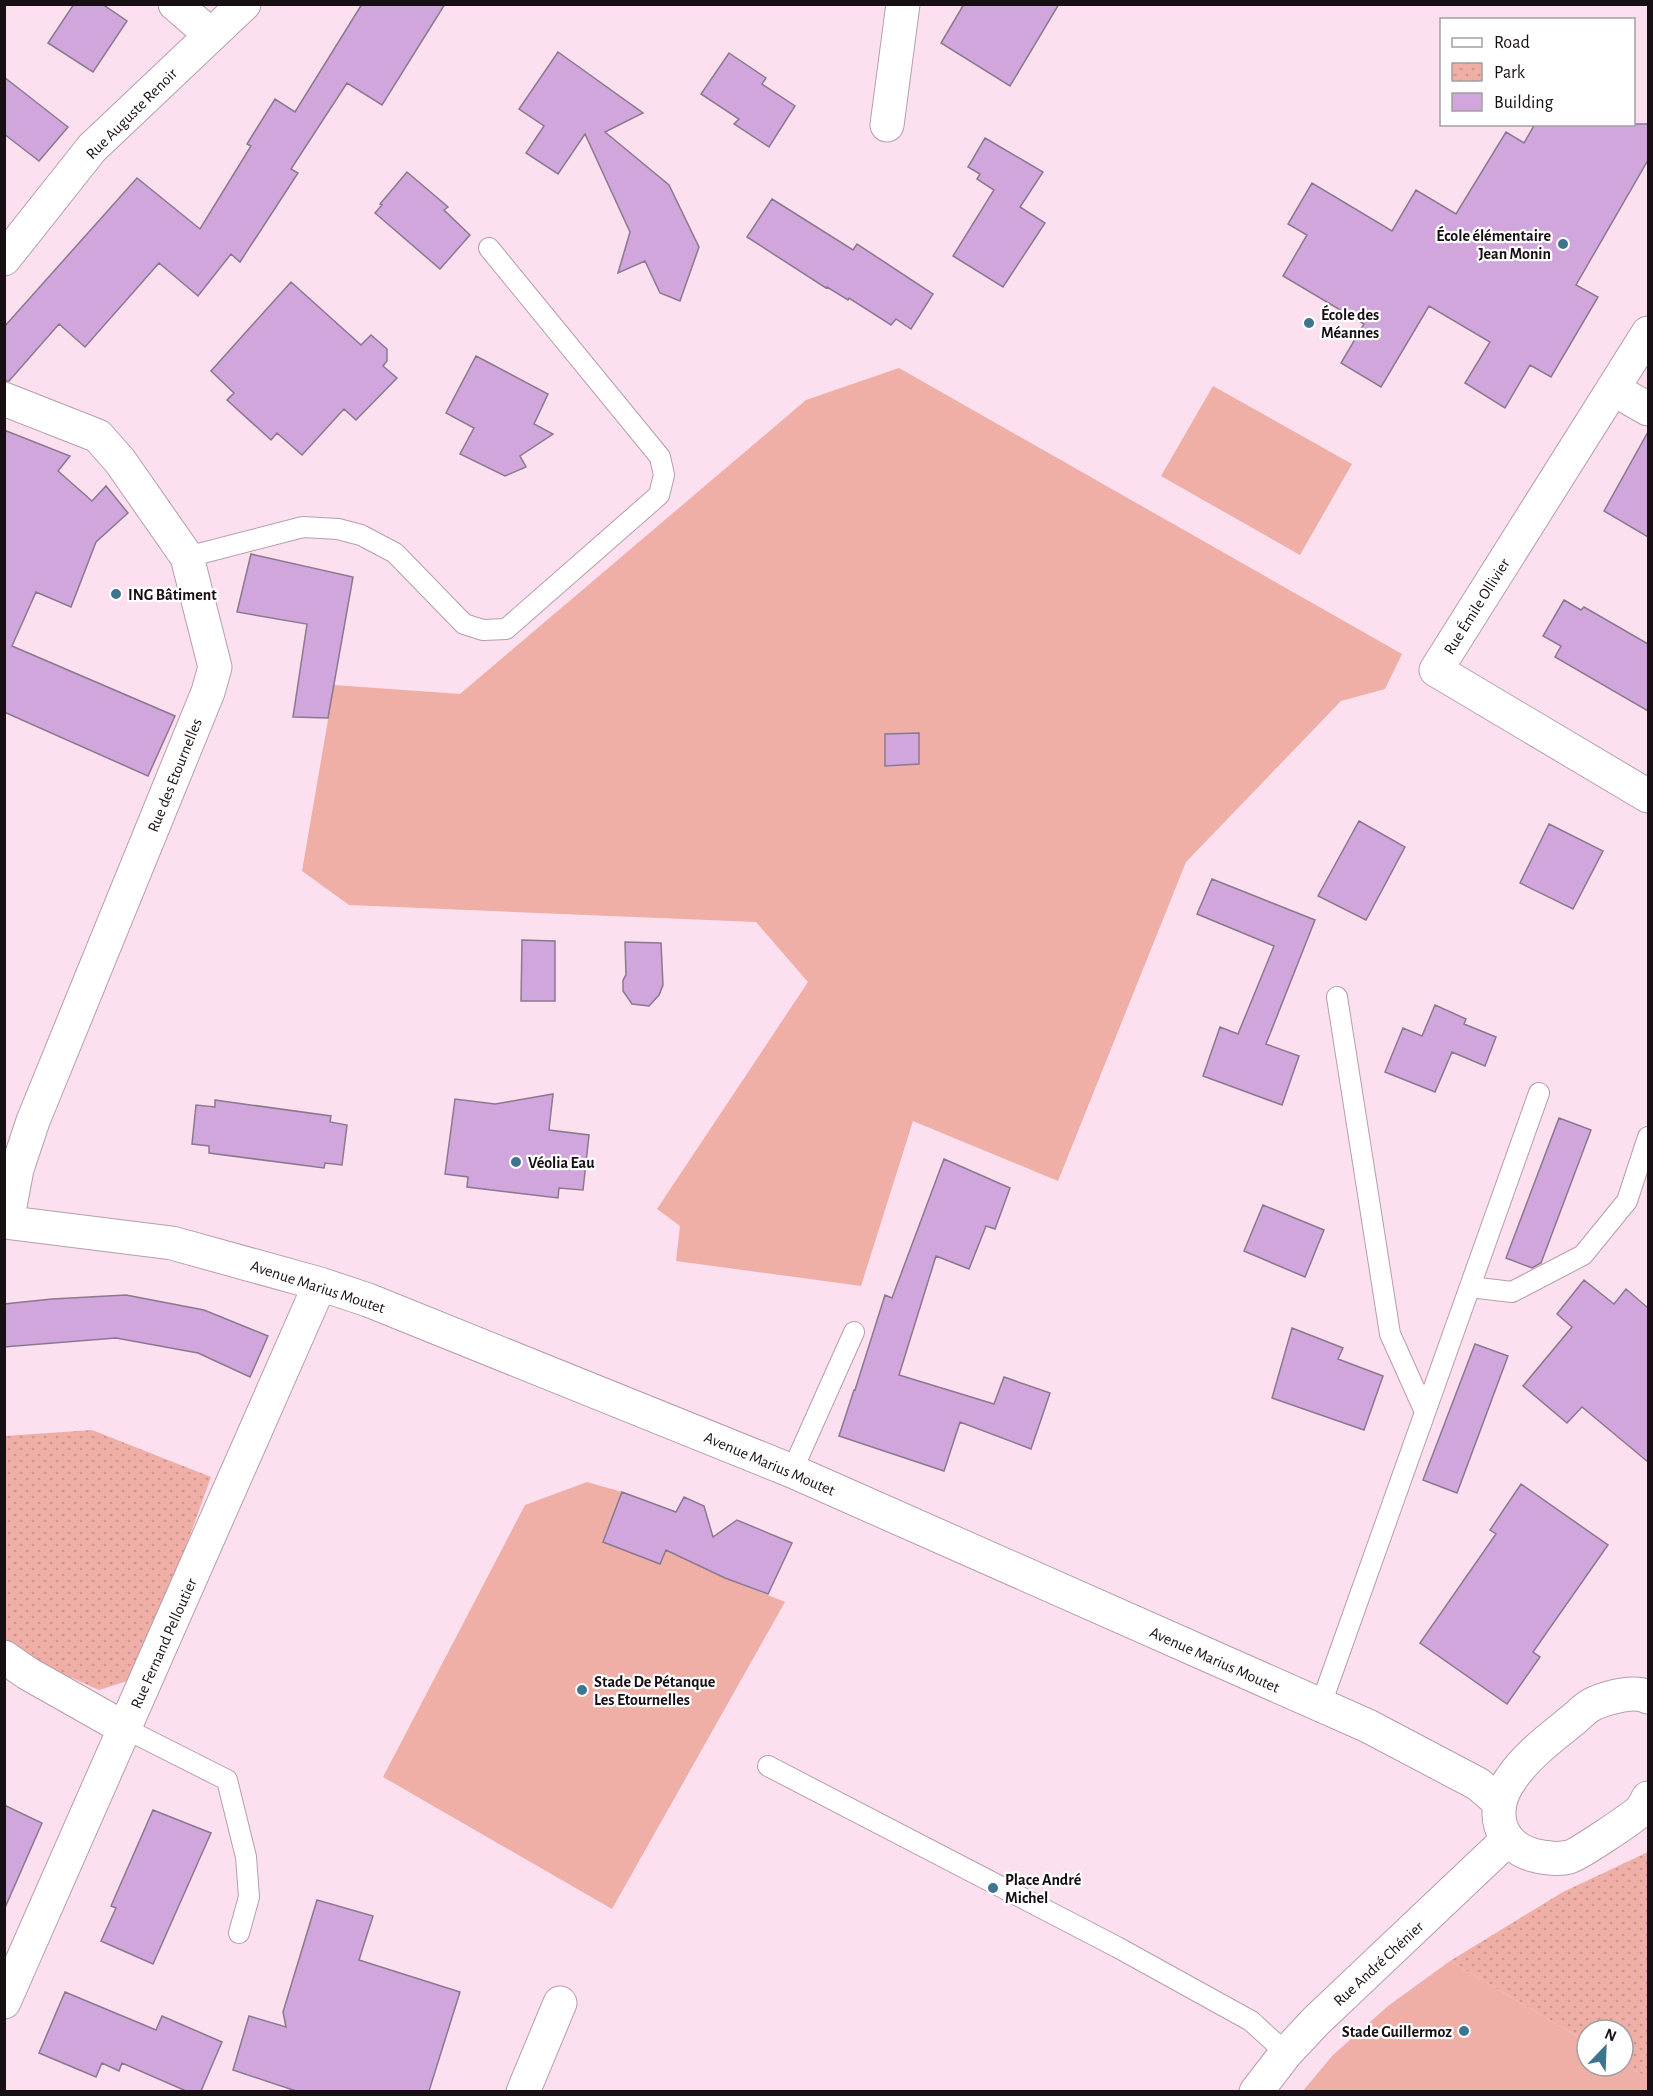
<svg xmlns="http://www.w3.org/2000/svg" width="1653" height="2096" viewBox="0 0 1653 2096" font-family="'Alegreya Sans',sans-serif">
	<defs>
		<pattern id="park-dots" width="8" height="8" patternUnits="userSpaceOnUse" patternTransform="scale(1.5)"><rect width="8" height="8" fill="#efafa6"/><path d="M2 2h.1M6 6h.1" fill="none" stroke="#cc958e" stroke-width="1.8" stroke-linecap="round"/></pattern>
	</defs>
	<rect width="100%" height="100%" fill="#fce0f0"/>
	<path fill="#efafa6" d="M 899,368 L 1402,654 L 1385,689 L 1341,701 L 1186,862 L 1058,1181 L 913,1121 L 861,1286 L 676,1261 L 680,1226 L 657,1209 L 808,982 L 756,922 L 349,905 L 302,871 L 334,685 L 460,694 L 806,400 Z
		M 1213,386 L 1352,464 L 1300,555 L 1161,476 Z
		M 587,1482 L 622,1492 L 603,1542 L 660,1564 L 674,1529 L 725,1578 L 785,1602 L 612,1909 L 383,1777 L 525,1505 Z
		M 1450,1961 L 1587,2042 L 1587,2066 L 1623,2066 L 1623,2063 L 1648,2078 L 1648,2092 L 1302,2092 L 1333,2055 L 1388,2006 Z"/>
	<path fill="url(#park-dots)" d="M 92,1430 L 211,1477 L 139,1677 L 99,1690 L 21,1655 L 5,1643 L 5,1436 Z
		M 1648,1852 L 1648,2078 L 1623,2063 L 1623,2030 L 1587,2030 L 1587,2042 L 1450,1961 L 1563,1892 Z"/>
	<path fill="#d1a6dc" stroke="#8a798e" stroke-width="1.5" d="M 74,4 L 102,4 L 127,21 L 93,72 L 48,43 Z
		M 362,4 L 445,4 L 382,105 L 347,83 L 291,169 L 298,173 L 240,262 L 231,254 L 198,296 L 159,263 L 85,347 L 59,324 L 9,381 L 4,381 L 4,327 L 137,178 L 200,229 L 251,146 L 247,144 L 275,99 L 295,112 Z
		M 964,4 L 1059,4 L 1010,86 L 941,43 Z
		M 558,52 L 643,113 L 605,132 L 669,185 L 699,247 L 680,301 L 660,293 L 645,261 L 618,273 L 630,232 L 585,134 L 558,174 L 526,153 L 544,126 L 519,109 Z
		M 729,53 L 766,78 L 762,84 L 795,106 L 769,147 L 734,124 L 739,119 L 701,94 Z
		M 4,77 L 68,127 L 39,161 L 4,134 Z
		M 1535,124 L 1648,124 L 1648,160 L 1576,285 L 1598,297 L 1551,377 L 1530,365 L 1505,408 L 1465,383 L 1490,342 L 1429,306 L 1381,387 L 1341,363 L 1364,324 L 1283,276 L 1307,235 L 1288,224 L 1312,183 L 1392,231 L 1416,190 L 1456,214 L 1506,132 L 1524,143 Z
		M 985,138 L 1043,172 L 1020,207 L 1045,223 L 1003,287 L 953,256 L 994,190 L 977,179 L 980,174 L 968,167 Z
		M 407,172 L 448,207 L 444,210 L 470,235 L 440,269 L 375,213 L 382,205 L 380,204 Z
		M 772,199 L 853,250 L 857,244 L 933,294 L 911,329 L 896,319 L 891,325 L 849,298 L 848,300 L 827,287 L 826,288 L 747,237 Z
		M 291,282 L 361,345 L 371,335 L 387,349 L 387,361 L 383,366 L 397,378 L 356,420 L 344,409 L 302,455 L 277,433 L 271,440 L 227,400 L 234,393 L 211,371 Z
		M 476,356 L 548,394 L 534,424 L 553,434 L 520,456 L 526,467 L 505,476 L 460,454 L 474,428 L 446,413 Z
		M 4,430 L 70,456 L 58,471 L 92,501 L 106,486 L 128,513 L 96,542 L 71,607 L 36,592 L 12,646 L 175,716 L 148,776 L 4,712 Z
		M 1648,432 L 1648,537 L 1604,511 Z
		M 251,554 L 353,577 L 328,718 L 293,717 L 307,624 L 237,612 Z
		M 1564,600 L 1581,610 L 1584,607 L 1648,644 L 1648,711 L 1555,657 L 1561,646 L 1543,636 Z
		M 919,733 L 919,764 L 885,766 L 885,734 Z
		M 1359,821 L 1405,847 L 1366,920 L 1318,896 Z
		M 1549,824 L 1603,851 L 1573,909 L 1520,883 Z
		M 1212,879 L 1315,920 L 1266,1044 L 1299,1056 L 1282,1105 L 1203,1076 L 1220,1027 L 1238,1034 L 1274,946 L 1197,914 Z
		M 522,940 L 555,941 L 555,1001 L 521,1001 Z
		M 625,942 L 661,943 L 663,985 L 659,995 L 649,1006 L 632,1004 L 623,991 L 623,980 L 626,975 Z
		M 1435,1005 L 1466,1019 L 1464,1024 L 1496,1037 L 1485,1066 L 1452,1052 L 1435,1092 L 1385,1072 L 1403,1028 L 1422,1036 Z
		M 553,1094 L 549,1130 L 589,1135 L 583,1190 L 559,1188 L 558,1198 L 467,1187 L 468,1177 L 445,1174 L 455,1099 L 495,1104 Z
		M 215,1100 L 331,1116 L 330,1122 L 347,1125 L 342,1165 L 325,1163 L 324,1168 L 209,1153 L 209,1146 L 192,1144 L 196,1105 L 215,1107 Z
		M 1559,1118 L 1591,1130 L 1541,1263 L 1532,1268 L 1506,1258 Z
		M 944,1159 L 1010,1188 L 995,1229 L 986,1226 L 969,1269 L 936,1256 L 899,1375 L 994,1404 L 1004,1377 L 1050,1393 L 1031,1449 L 960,1422 L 944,1471 L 839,1436 L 854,1390 L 855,1390 L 885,1295 L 892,1298 Z
		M 1263,1205 L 1324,1230 L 1305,1277 L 1244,1251 Z
		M 1584,1280 L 1614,1304 L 1626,1289 L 1648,1308 L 1648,1462 L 1582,1407 L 1567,1423 L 1523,1386 L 1572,1327 L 1557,1314 Z
		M 126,1295 L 204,1310 L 268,1336 L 250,1377 L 198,1353 L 116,1338 L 4,1347 L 4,1304 L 52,1299 Z
		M 1292,1328 L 1343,1348 L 1338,1359 L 1383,1376 L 1364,1430 L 1272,1398 Z
		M 1475,1344 L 1508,1356 L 1457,1493 L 1423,1480 Z
		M 1521,1484 L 1608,1545 L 1533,1652 L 1540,1657 L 1507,1704 L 1420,1643 L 1496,1534 L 1490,1530 Z
		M 622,1492 L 676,1512 L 684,1497 L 704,1506 L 713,1537 L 737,1520 L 792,1543 L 768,1594 L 725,1578 L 666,1550 L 660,1564 L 603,1542 Z
		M 4,1805 L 42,1823 L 4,1910 Z
		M 153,1810 L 211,1833 L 153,1964 L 101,1941 L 116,1908 L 111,1906 Z
		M 317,1900 L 373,1916 L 359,1960 L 460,1992 L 429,2091 L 296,2091 L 233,2070 L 249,2016 L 286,2027 L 283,2012 Z
		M 65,1992 L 156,2030 L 162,2016 L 222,2042 L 201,2091 L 186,2091 L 122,2063 L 119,2071 L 102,2063 L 96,2077 L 39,2053 Z"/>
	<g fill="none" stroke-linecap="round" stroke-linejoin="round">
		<g stroke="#b79dac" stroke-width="22">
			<path id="lane" d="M 187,557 L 303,527 L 338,529 L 361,535 L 395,553 L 464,624 L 483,630 L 506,629 L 659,495 L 664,475 L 660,457 L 489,248
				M 1337,997 L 1390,1334 L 1425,1412
				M 1470,1287 L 1512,1292 L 1583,1255 L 1627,1201 L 1648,1137
				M 792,1471 L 854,1332
				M 1320,1707 L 1539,1093
				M 126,1729 L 227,1780 L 246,1857 L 249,1897 L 239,1933
				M 768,1766 L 1117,1947 L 1251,2021 L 1286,2053"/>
		</g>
		<g stroke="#b79dac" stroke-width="35">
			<path id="street" d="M 175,4 L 211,35
				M 887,125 L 903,4
				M 4,259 L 92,148 L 244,4
				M 1648,333 L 1436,670 L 1648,796
				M 1613,389 L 1648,409
				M 4,399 L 98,436 L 120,461 L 187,557 L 215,667 L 208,692 L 33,1121 L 17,1169 L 7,1222
				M 4,1222 L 172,1243 L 320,1284 L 368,1300 L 792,1471 L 1368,1726 L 1478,1784 L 1499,1802
				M 4,1657 L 27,1673 L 126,1729
				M 1648,1697 C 1635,1690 1609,1697 1595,1703 C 1587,1706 1580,1714 1574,1719 C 1552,1737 1527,1755 1511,1779 C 1489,1810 1497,1847 1537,1856 C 1547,1858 1558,1860 1569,1857 C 1578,1855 1634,1817 1641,1810 C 1644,1806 1646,1802 1648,1798
				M 4,2002 L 320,1284
				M 523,2092 L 560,2003
				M 1256,2092 L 1286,2053 L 1316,2021 L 1506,1841"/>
		</g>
		<use href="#lane" stroke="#fff" stroke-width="20"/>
		<use href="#street" stroke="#fff" stroke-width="33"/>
	</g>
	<g fill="#3d758f" stroke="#fff" stroke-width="2">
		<circle cx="1563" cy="244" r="6"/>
		<circle cx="1309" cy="323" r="6"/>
		<circle cx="116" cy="594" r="6"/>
		<circle cx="516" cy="1162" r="6"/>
		<circle cx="582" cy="1690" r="6"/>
		<circle cx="993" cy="1888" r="6"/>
		<circle cx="1464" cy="2031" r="6"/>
	</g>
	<g text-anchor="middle" stroke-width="4.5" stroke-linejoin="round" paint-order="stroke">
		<g font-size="16" fill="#180f15" stroke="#fff">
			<text transform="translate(131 113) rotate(-45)" y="6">Rue Auguste Renoir</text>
			<text transform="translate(1476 606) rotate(-58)" y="6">Rue Émile Ollivier</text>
			<text transform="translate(174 775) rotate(-68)" y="6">Rue des Etournelles</text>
			<text transform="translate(318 1286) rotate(18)" y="6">Avenue Marius Moutet</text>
			<text transform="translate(770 1463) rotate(23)" y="6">Avenue Marius Moutet</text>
			<text transform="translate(163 1643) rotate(-66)" y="6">Rue Fernand Pelloutier</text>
			<text transform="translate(1215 1659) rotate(24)" y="6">Avenue Marius Moutet</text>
			<text transform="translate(1378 1963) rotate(-43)" y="6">Rue André Chénier</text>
		</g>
		<g font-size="16" font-weight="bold" fill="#180f15" stroke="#fff" text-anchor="start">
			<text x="1551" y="241" text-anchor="end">École élémentaire<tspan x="1551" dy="18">Jean Monin</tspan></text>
			<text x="1321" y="320">École des<tspan x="1321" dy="18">Méannes</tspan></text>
			<text x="128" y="600">ING Bâtiment</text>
			<text x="528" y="1168">Véolia Eau</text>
			<text x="594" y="1687">Stade De Pétanque<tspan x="594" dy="18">Les Etournelles</tspan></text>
			<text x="1005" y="1885">Place André<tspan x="1005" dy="18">Michel</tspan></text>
			<text x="1452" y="2037" text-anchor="end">Stade Guillermoz</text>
		</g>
	</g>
	<rect width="1653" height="2096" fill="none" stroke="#180f15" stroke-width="12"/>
	<rect x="1440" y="18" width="195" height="108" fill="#ffffff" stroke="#a39fa1" stroke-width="1.5"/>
	<rect x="1452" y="38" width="30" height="9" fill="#ffffff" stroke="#a39fa1" stroke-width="1.5"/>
	<text x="1494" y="48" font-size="18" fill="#180f15">Road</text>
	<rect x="1452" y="63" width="30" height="18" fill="url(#park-dots)" stroke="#a39fa1" stroke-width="1.5"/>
	<text x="1494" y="78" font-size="18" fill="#180f15">Park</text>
	<rect x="1452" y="93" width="30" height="18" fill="#d1a6dc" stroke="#a39fa1" stroke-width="1.5"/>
	<text x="1494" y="108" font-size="18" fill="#180f15">Building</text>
	<g transform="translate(1605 2048) rotate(23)"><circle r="28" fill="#ffffff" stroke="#a39fa1" stroke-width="1.5"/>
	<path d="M0-4.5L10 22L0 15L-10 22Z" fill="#3d758f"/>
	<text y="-9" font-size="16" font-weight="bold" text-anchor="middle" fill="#180f15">N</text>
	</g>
</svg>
